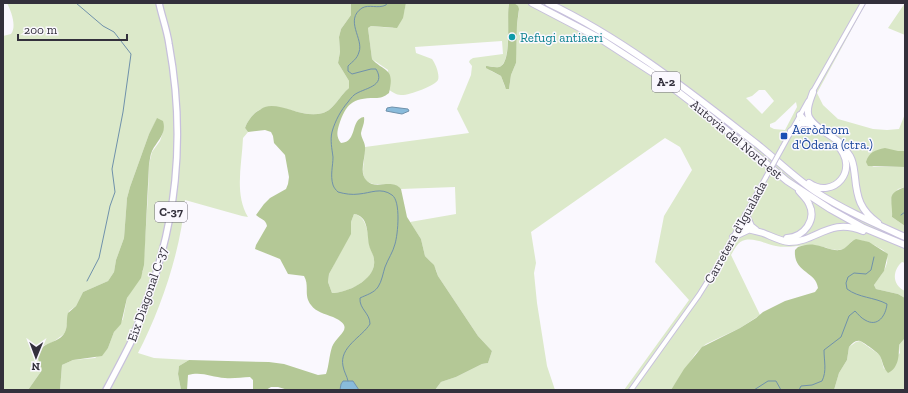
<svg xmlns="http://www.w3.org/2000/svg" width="908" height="393" viewBox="0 0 908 393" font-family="'Zilla Slab',serif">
	<rect width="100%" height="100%" fill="#faf8fe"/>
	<path fill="#dce9ca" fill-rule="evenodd" d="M 7,3 L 351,3 L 351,15 L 341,29 L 339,37 L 340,52 L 338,63 L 349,81 L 349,88 C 340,95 334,110 323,113 C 298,120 276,96 255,113 C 250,118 247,122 245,128 L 248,132 L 243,138 C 242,164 234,194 248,217 L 242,216 L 185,200 C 181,250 161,309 138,353 L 154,358 L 189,360 L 179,366 L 178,374 L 181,390 L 60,390 L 62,365 L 73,360 L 95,358 L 108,348 L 114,332 L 123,319 L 127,298 L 143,271 L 148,195 L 149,164 L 152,152 L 160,141 L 163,132 L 157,119 L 149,134 L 130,187 L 127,198 L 124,238 L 116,260 L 114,272 L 108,281 L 83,292 L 76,306 L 69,311 L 66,330 L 64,334 L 53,342 L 43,346 L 40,350 L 39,361 L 42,370 L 28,390 L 3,390 L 3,36 L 11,34 C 17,26 11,11 7,3 Z
		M 406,3 L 509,3 L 508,6 C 508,19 510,55 503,64 C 500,69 494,67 488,66 L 491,71 L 501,76 L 505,87 L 509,89 L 511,75 L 516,63 L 516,54 L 517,24 L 519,11 L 514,3 L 866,3 L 817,93 L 823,105 L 838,119 L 873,129 L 887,130 L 899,129 L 905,114 L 905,151 L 898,151 L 872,167 L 905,167 L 905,187 L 898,189 L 891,199 L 892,204 L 892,217 L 905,226 L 905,263 L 902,262 C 892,271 892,285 905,291 L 905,298 L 898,294 L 876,289 L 874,285 C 879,277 894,262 884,251 C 883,249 878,248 876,246 C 867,242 861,239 852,241 C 849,244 847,248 843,249 C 834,252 827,247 819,246 C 804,243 790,249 776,246 C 766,244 755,238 745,240 C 738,241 734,250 731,255 L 760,315 L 740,328 L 706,344 L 696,353 L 671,390 L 624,390 L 689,300 L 655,262 L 664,216 L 692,170 L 680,147 L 665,138 L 531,232 L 536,263 L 534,273 L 537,303 L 547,366 L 555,390 L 435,390 L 441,382 L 456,377 L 482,364 L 488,363 L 492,351 L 478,336 L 438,276 L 436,270 L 431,262 L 425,256 L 421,239 L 410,222 L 456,214 L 455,187 L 401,189 C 391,177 365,194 363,172 C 363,164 365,155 365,147 L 469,133 L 457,109 L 471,75 L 472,66 L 469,62 L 470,60 L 473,58 L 503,54 L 502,41 L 415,47 L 416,53 L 432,59 C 435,63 440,74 438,80 C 435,86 407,96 401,95 C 396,95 393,92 389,90 L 388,70 L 372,59 L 368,28 L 371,26 L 393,28 L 404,12 ZM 759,90 L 765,90 L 774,101 L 762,114 L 746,98 L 752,96 ZM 796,102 L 797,107 L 785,130 L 774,129 L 770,127 L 770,124 L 775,122 Z
		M 905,3 L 905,35 L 888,28 Z
		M 354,214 C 366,216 368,232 369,242 C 369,248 374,253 374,260 C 377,279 348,293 332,293 L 328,282 L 329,274 L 350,234 L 351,222 Z
		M 905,338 L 905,390 L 834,390 L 839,373 L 847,360 L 849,347 L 856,342 L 860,341 L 880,355 L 884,369 L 900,353 L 899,345 Z"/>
	<path fill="#b4c896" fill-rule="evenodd" d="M 351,3 L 406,3 L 403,18 L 397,28 L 371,26 L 368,28 L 372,59 C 385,73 395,67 389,93 C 384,97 381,98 375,98 C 352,98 346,104 339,125 C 337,132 336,137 341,143 C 358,142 350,119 364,117 C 365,123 362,127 361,133 C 361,138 365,142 365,147 C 366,158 358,172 367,181 C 376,190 392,178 401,189 L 407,217 L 421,239 L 425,256 L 434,265 L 438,276 L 478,336 L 492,351 L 488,363 L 482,364 L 456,377 L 441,382 L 435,390 L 359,390 L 353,381 L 343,381 L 341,384 L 340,390 L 288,390 L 278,387 L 271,387 L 266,390 L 253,390 L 253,380 L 250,377 C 242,377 233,379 225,378 C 212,377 201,371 188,375 L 187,390 L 181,390 L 178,374 L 179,366 L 189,360 L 269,362 L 284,364 L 318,375 L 326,374 C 329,366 329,356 332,347 C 337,334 357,328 333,317 C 325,314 316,312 311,305 C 303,295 310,286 304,276 L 288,274 L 280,259 L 255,249 L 256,245 L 267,226 C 266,219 260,219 256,215 L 264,204 L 270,198 L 286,189 L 288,184 L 289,177 L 285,155 L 274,143 L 273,136 L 271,132 L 265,130 L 248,132 L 245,128 C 247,122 250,118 255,113 C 258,111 262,108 265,107 C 281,102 302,119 323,113 C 334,110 340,95 349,88 L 349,81 L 338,63 L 340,52 L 339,37 L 341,29 L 351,15 ZM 354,214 C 369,216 367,234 369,245 C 370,250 374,255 374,260 C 377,279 347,293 332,293 L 328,282 L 329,274 L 351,234 L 351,222 Z
		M 509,3 L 514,3 L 518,6 L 519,9 L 517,24 L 516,63 L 511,75 L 509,89 L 506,89 L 501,76 L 486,68 L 486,66 C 490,66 495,68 499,67 C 513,64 506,15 509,3 Z
		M 157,118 L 163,121 C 167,134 157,141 152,151 C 150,155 150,160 149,164 L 144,265 L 141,278 L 127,298 L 121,324 L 114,332 L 108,348 L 102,356 L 73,360 L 62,365 L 60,390 L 28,390 L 42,370 C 41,366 39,362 38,358 C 37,341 59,345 65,332 C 68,326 66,319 68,313 L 76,306 L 83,292 L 108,281 L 114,272 L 116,260 L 124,238 L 127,198 L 130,187 L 149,134 Z
		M 885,148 L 898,151 L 905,151 L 905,167 L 868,166 L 866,162 C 869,152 875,150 885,148 Z
		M 905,187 L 905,226 L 892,217 C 893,199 885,194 905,187 Z
		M 856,239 L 869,242 L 888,254 L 884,271 L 874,285 L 876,289 L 898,294 L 905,298 L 905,338 L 899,345 C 899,355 899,368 888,373 C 883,368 883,362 880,356 C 879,353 863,342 860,341 C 855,340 852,344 849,347 L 847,360 L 839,373 L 834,390 L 671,390 L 684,369 L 702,347 L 740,328 L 756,318 L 763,312 L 785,301 L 815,292 L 818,288 C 816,271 793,273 795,250 L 798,247 C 804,245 809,244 815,245 C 824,246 831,251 840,250 C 847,249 849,242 856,239 Z"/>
	<path fill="#89bbdb" stroke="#6f91ab" d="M 392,107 L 408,109 L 409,111 L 402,114 L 386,111 L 387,108 Z
		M 343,381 L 353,381 L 359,390 L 340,390 L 341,384 Z"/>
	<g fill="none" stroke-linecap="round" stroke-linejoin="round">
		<path stroke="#6f91ab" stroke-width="1" d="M 76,3 L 103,26 L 114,32 L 131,54 L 123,112 L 112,169 L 115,192 L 110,206 L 99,258 L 87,281
			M 901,215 L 905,212
			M 348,381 C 347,376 344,372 343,366 C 339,347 362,337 370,324 C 370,313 359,309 360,298 C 366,295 374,293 378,287 C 382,281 383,273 385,267 C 388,259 393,252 395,244 C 398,234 401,201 392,195 C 381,187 371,193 359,194 C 352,195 345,194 338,192 C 336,190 334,188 333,185 C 330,175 333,166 333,157 C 332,149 330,140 332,132 C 335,121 341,110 348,102 C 350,99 352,97 354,95 C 363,88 387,87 376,69 L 371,69 L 352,74 L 348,71 L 348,66 C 353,61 357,59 359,52 C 364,39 344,20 362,8 C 369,4 378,9 386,5 L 387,3
			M 754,390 L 768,381 L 776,381 L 781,390
			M 799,390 L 801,386 L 812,385 L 822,381 C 827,371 824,361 824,350 L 841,337 L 849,316 L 855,311 C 858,314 861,318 865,320 C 878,328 886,315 887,304 C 874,297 859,298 847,289 L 846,283 L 848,277 L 854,273 L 866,274 L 871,270 L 874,257"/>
		<g stroke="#c7c0dc" stroke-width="6">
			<path id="tertiary" d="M 812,93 L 863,3
				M 782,148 L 808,101
				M 631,390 L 699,295 L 719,263 L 766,177"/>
		</g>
		<g stroke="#c7c0dc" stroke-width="8">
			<path id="trunk" d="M 106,390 C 114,375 122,360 130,344 C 135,334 138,323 142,313 C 177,225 186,138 169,44 C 167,30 162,17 159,3"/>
		</g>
		<g stroke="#c7c0dc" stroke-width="8">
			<path id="motorway" d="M 532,3 L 599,38 L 656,75 L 712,118 L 787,181 L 830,209 L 864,228 L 905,245
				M 548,3 C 624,39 690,92 757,144 C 776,159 795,178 816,192 C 844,210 874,223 905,237
				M 813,92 C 811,98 807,106 808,113 C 808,124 831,135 839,142 C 843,146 847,151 850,156 C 854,163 854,170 855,177 C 857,198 860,210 878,223
				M 800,115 L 803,119 L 813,126
				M 791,131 L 801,123 L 808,123
				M 809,183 C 833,200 861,170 837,145
				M 746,215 L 751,226 L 756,230
				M 741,223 C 746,231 754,230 763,233 C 771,236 780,241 789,242 C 817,242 829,217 863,231
				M 733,237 L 748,230
				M 787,238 C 804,237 817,220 809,204 C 807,199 802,195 799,191"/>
		</g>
		<use href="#tertiary" stroke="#fff" stroke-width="4"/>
		<use href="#trunk" stroke="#fff" stroke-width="5.5"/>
		<use href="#motorway" stroke="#fff" stroke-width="6"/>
		<g stroke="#c7c0dc" stroke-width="6" stroke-linecap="butt">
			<path id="tertiary-bridge" d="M 766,177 L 782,148"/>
		</g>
		<use href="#tertiary-bridge" stroke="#fff" stroke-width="4"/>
	</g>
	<circle fill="#0f9aa8" stroke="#faf8fe" stroke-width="1.5" cx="512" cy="37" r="4"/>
	<rect fill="#1a4fb4" stroke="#faf8fe" stroke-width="1.5" x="780" y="132" width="8" height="8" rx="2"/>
	<g text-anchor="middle" stroke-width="3" stroke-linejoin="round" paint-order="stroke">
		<g fill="#faf8fe" stroke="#6f6c76" stroke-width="1">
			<rect x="652" y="72" width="28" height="20" rx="3"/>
			<rect x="155" y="202" width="32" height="20" rx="3"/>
		</g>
		<g font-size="12" font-weight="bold" fill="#33303c">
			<text x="666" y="86">A-2</text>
			<text x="171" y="216">C-37</text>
		</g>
		<g font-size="13" fill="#0d838f" stroke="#faf8fe" text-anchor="start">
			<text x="520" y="42">Refugi antiaeri</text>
		</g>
		<g font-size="13" fill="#164399" stroke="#faf8fe" text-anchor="start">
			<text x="792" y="134">Aeròdrom<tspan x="792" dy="15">d'Òdena (ctra.)</tspan></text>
		</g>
		<g font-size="13" fill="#33303c" stroke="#faf8fe">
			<text transform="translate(737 139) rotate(40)" y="5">Autovia del Nord-est</text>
			<text transform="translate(735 232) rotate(-61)" y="5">Carretera d'Igualada</text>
			<text transform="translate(147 294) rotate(-71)" y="5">Eix Diagonal C-37</text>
		</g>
	</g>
	<rect width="908" height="393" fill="none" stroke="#33303c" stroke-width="8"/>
	<g transform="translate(36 357) rotate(181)" stroke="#faf8fe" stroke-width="3" paint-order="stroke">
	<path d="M0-3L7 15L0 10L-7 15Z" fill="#33303c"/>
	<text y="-6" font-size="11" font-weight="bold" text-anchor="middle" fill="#33303c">N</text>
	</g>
	<path d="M18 34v6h109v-6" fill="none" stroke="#33303c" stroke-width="2"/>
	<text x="24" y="34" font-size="12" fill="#33303c" stroke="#faf8fe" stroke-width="3" paint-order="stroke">200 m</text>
</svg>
